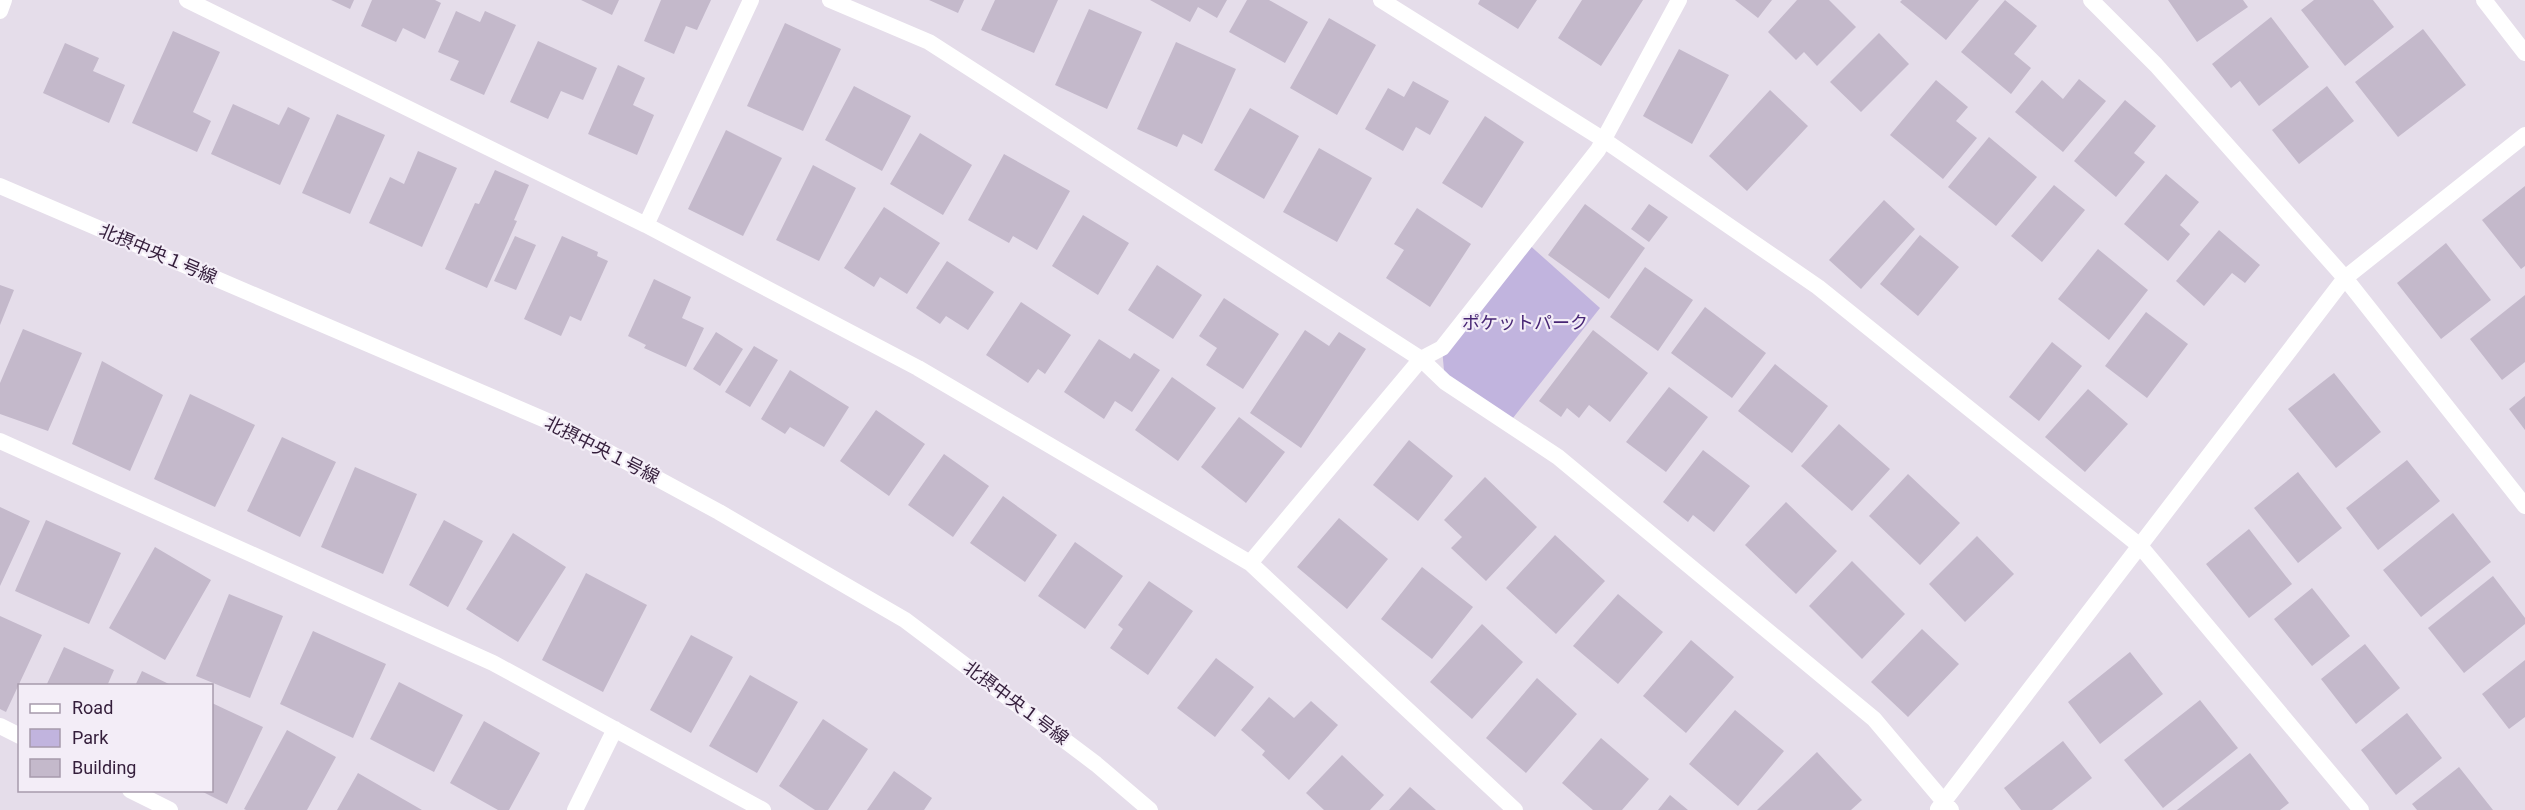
<svg xmlns="http://www.w3.org/2000/svg" width="2525" height="810" viewBox="0 0 2525 810" font-family="Roboto,'Noto Sans JP',sans-serif">
	<rect width="100%" height="100%" fill="#e5ddea"/>
	<path fill="#c1b4de" d="M 1526,242 L 1600,308 L 1509,423 L 1445,382 L 1442,348 Z"/>
	<path fill="#c4b9cb" d="M 331,0 L 354,0 L 350,9 Z
		M 372,0 L 435,0 L 441,3 L 425,39 L 403,28 L 396,42 L 361,26 Z
		M 581,0 L 619,0 L 612,15 Z
		M 661,0 L 711,0 L 697,30 L 686,26 L 674,54 L 644,41 Z
		M 929,0 L 964,0 L 958,13 Z
		M 995,0 L 1058,0 L 1034,53 L 981,30 Z
		M 1150,0 L 1227,0 L 1217,18 L 1198,7 L 1190,22 Z
		M 1247,0 L 1269,0 L 1308,22 L 1285,63 L 1229,32 Z
		M 1480,0 L 1537,0 L 1518,29 L 1478,4 Z
		M 1582,0 L 1643,0 L 1601,66 L 1558,38 Z
		M 1735,0 L 1772,0 L 1758,18 Z
		M 1797,0 L 1829,0 L 1856,27 L 1817,66 L 1804,52 L 1796,60 L 1768,32 Z
		M 1902,0 L 1979,0 L 1946,40 L 1900,2 Z
		M 2005,0 L 2037,26 L 2014,54 L 2031,68 L 2011,94 L 1961,52 Z
		M 2168,0 L 2243,0 L 2248,7 L 2197,42 Z
		M 2314,0 L 2373,0 L 2394,27 L 2345,66 L 2301,10 Z
		M 1089,9 L 1142,32 L 1107,109 L 1055,85 Z
		M 456,11 L 480,22 L 485,11 L 516,25 L 484,95 L 450,80 L 459,61 L 438,52 Z
		M 2271,17 L 2309,67 L 2259,106 L 2240,81 L 2231,88 L 2212,64 Z
		M 1329,18 L 1376,45 L 1337,115 L 1290,88 Z
		M 785,23 L 841,49 L 803,131 L 747,106 Z
		M 2423,29 L 2466,85 L 2398,137 L 2355,82 Z
		M 173,31 L 220,52 L 193,112 L 211,121 L 197,152 L 132,123 Z
		M 1879,33 L 1909,64 L 1861,112 L 1830,82 Z
		M 538,41 L 597,68 L 583,100 L 561,91 L 548,119 L 510,102 Z
		M 1176,42 L 1236,69 L 1202,144 L 1183,134 L 1177,147 L 1137,129 Z
		M 65,43 L 99,58 L 93,71 L 125,85 L 109,123 L 43,93 Z
		M 1679,49 L 1729,75 L 1692,144 L 1643,116 Z
		M 618,65 L 645,78 L 633,105 L 654,115 L 637,155 L 588,134 Z
		M 2079,79 L 2106,101 L 2063,152 L 2015,112 L 2042,80 L 2063,99 Z
		M 1936,80 L 1968,107 L 1956,121 L 1977,138 L 1943,179 L 1890,135 Z
		M 1413,81 L 1449,101 L 1430,135 L 1416,127 L 1403,151 L 1365,129 L 1388,88 L 1404,97 Z
		M 854,86 L 911,116 L 882,171 L 825,140 Z
		M 2327,86 L 2354,121 L 2299,164 L 2272,130 Z
		M 1770,90 L 1808,126 L 1747,191 L 1709,156 Z
		M 2125,100 L 2156,126 L 2134,153 L 2145,162 L 2116,197 L 2074,161 Z
		M 233,104 L 279,125 L 288,107 L 310,118 L 280,185 L 211,154 Z
		M 1250,108 L 1299,136 L 1264,199 L 1214,170 Z
		M 337,114 L 385,135 L 350,214 L 302,193 Z
		M 1485,116 L 1524,142 L 1482,208 L 1442,183 Z
		M 726,130 L 782,158 L 743,236 L 688,209 Z
		M 920,133 L 972,165 L 943,215 L 890,184 Z
		M 1989,137 L 2037,177 L 1996,226 L 1948,187 Z
		M 1319,148 L 1372,178 L 1337,242 L 1283,212 Z
		M 418,151 L 457,168 L 422,247 L 369,223 L 390,177 L 404,184 Z
		M 1004,154 L 1070,191 L 1037,250 L 1013,236 L 1009,243 L 968,220 Z
		M 813,165 L 856,188 L 819,261 L 776,240 Z
		M 495,170 L 529,185 L 514,220 L 517,221 L 487,288 L 445,269 L 475,203 L 479,204 Z
		M 2166,174 L 2199,202 L 2180,225 L 2190,234 L 2168,261 L 2124,224 Z
		M 2054,185 L 2085,210 L 2042,262 L 2011,236 Z
		M 2525,186 L 2525,266 L 2521,269 L 2482,220 Z
		M 1884,200 L 1915,229 L 1861,289 L 1829,260 Z
		M 1585,204 L 1645,248 L 1609,299 L 1548,255 Z
		M 1649,204 L 1668,217 L 1649,242 L 1631,229 Z
		M 884,207 L 940,243 L 907,294 L 880,277 L 874,287 L 844,268 Z
		M 1417,208 L 1471,244 L 1430,307 L 1386,278 L 1404,250 L 1394,244 Z
		M 1083,215 L 1129,243 L 1098,295 L 1052,266 Z
		M 2219,230 L 2260,265 L 2245,283 L 2232,273 L 2204,306 L 2176,281 Z
		M 1920,235 L 1959,267 L 1918,316 L 1880,284 Z
		M 515,236 L 536,245 L 516,290 L 494,281 Z
		M 562,236 L 598,252 L 597,256 L 608,261 L 581,321 L 570,316 L 561,336 L 524,319 Z
		M 2446,243 L 2491,300 L 2441,339 L 2397,283 Z
		M 2098,249 L 2148,290 L 2109,340 L 2058,299 Z
		M 947,261 L 994,292 L 968,330 L 946,316 L 940,324 L 916,308 Z
		M 1157,265 L 1202,295 L 1173,339 L 1128,310 Z
		M 1645,267 L 1693,300 L 1658,351 L 1610,317 Z
		M 654,279 L 691,297 L 682,318 L 704,328 L 686,367 L 644,348 L 646,345 L 628,336 Z
		M 0,285 L 14,290 L 0,325 Z
		M 2525,295 L 2525,362 L 2502,380 L 2470,339 Z
		M 1224,298 L 1279,334 L 1243,389 L 1206,365 L 1217,348 L 1199,336 Z
		M 1021,302 L 1071,335 L 1045,374 L 1038,369 L 1028,383 L 986,355 Z
		M 1705,307 L 1766,353 L 1732,398 L 1671,353 Z
		M 2146,312 L 2188,344 L 2147,398 L 2105,366 Z
		M 23,329 L 82,353 L 48,431 L 0,414 L 0,383 Z
		M 1305,330 L 1329,346 L 1339,332 L 1366,349 L 1301,448 L 1250,413 Z
		M 1593,330 L 1648,373 L 1610,422 L 1589,405 L 1579,418 L 1567,408 L 1561,417 L 1539,401 Z
		M 716,332 L 743,349 L 720,386 L 693,369 Z
		M 1099,339 L 1130,359 L 1134,353 L 1160,370 L 1132,412 L 1115,401 L 1104,419 L 1064,392 Z
		M 2052,342 L 2082,366 L 2039,421 L 2009,397 Z
		M 754,346 L 778,360 L 750,407 L 725,392 Z
		M 102,361 L 163,395 L 130,471 L 72,444 Z
		M 1775,364 L 1828,406 L 1792,453 L 1738,411 Z
		M 790,370 L 849,407 L 824,447 L 790,427 L 785,434 L 761,419 Z
		M 2334,373 L 2381,432 L 2336,468 L 2288,409 Z
		M 1172,377 L 1216,408 L 1178,461 L 1135,430 Z
		M 1669,387 L 1708,417 L 1666,472 L 1626,442 Z
		M 2088,389 L 2128,424 L 2085,472 L 2045,437 Z
		M 190,394 L 255,425 L 215,507 L 154,479 Z
		M 2525,396 L 2525,430 L 2509,409 Z
		M 876,410 L 925,444 L 889,496 L 840,461 Z
		M 1239,417 L 1285,452 L 1246,503 L 1201,467 Z
		M 1839,424 L 1890,469 L 1852,511 L 1801,466 Z
		M 282,437 L 336,462 L 300,537 L 247,511 Z
		M 1409,440 L 1453,476 L 1418,521 L 1373,485 Z
		M 1703,450 L 1750,486 L 1714,532 L 1693,515 L 1688,522 L 1663,502 Z
		M 944,454 L 989,486 L 953,537 L 908,505 Z
		M 2407,460 L 2440,501 L 2378,550 L 2346,508 Z
		M 355,467 L 417,494 L 383,574 L 321,547 Z
		M 2298,472 L 2342,528 L 2298,563 L 2254,508 Z
		M 1908,474 L 1960,523 L 1920,565 L 1869,516 Z
		M 1485,477 L 1537,527 L 1486,581 L 1451,548 L 1462,537 L 1444,520 Z
		M 1003,496 L 1057,535 L 1025,582 L 970,543 Z
		M 1786,502 L 1837,551 L 1796,594 L 1745,545 Z
		M 0,507 L 30,521 L 0,586 Z
		M 2453,513 L 2491,562 L 2421,617 L 2383,570 Z
		M 1339,518 L 1388,559 L 1347,609 L 1297,567 Z
		M 46,520 L 121,553 L 89,624 L 15,591 Z
		M 444,520 L 483,541 L 448,607 L 409,585 Z
		M 2249,529 L 2292,584 L 2249,618 L 2206,564 Z
		M 513,533 L 566,567 L 518,642 L 466,609 Z
		M 1555,535 L 1605,581 L 1556,634 L 1506,588 Z
		M 1977,536 L 2014,574 L 1965,622 L 1929,584 Z
		M 1075,542 L 1123,576 L 1085,629 L 1038,596 Z
		M 155,547 L 211,580 L 165,660 L 109,628 Z
		M 1852,561 L 1905,614 L 1862,659 L 1809,606 Z
		M 1422,567 L 1473,607 L 1432,659 L 1381,619 Z
		M 586,573 L 647,605 L 603,692 L 542,660 Z
		M 2493,576 L 2525,618 L 2525,624 L 2464,673 L 2428,628 Z
		M 1149,581 L 1193,611 L 1148,675 L 1110,648 L 1123,629 L 1118,625 Z
		M 2312,588 L 2350,636 L 2312,666 L 2274,619 Z
		M 229,594 L 283,616 L 250,698 L 196,676 Z
		M 1618,594 L 1663,632 L 1618,684 L 1573,646 Z
		M 0,616 L 42,635 L 6,712 L 0,709 Z
		M 1482,624 L 1523,662 L 1472,719 L 1430,682 Z
		M 1922,629 L 1959,664 L 1908,717 L 1871,682 Z
		M 313,631 L 386,664 L 353,738 L 280,704 Z
		M 691,635 L 733,657 L 691,733 L 650,710 Z
		M 1691,640 L 1734,677 L 1686,733 L 1643,696 Z
		M 2365,644 L 2400,688 L 2356,724 L 2321,679 Z
		M 64,647 L 114,670 L 107,686 L 46,686 Z
		M 2130,652 L 2163,694 L 2100,744 L 2068,702 Z
		M 1216,658 L 1254,687 L 1215,737 L 1177,708 Z
		M 2525,660 L 2525,717 L 2509,729 L 2482,694 Z
		M 142,671 L 173,686 L 135,686 Z
		M 750,675 L 798,702 L 757,773 L 709,746 Z
		M 1537,678 L 1577,714 L 1526,773 L 1486,738 Z
		M 399,682 L 463,715 L 434,772 L 370,739 Z
		M 1269,697 L 1294,718 L 1311,701 L 1338,725 L 1289,780 L 1262,755 L 1265,751 L 1241,730 Z
		M 2200,700 L 2238,748 L 2163,808 L 2124,760 Z
		M 212,703 L 263,727 L 227,804 L 199,790 L 212,790 Z
		M 1735,710 L 1784,751 L 1738,806 L 1689,764 Z
		M 2407,713 L 2442,758 L 2396,795 L 2361,750 Z
		M 823,719 L 868,749 L 828,810 L 815,810 L 779,786 Z
		M 484,721 L 540,753 L 509,810 L 498,810 L 450,783 Z
		M 287,730 L 336,757 L 307,810 L 246,810 L 244,809 Z
		M 1601,738 L 1649,779 L 1622,810 L 1593,810 L 1562,783 Z
		M 2063,741 L 2092,778 L 2052,810 L 2021,810 L 2004,788 Z
		M 1817,752 L 1862,800 L 1851,810 L 1757,810 Z
		M 2250,753 L 2289,803 L 2280,810 L 2177,810 Z
		M 1342,755 L 1384,795 L 1370,810 L 1324,810 L 1306,793 Z
		M 2459,767 L 2493,810 L 2417,810 L 2412,804 Z
		M 894,771 L 932,798 L 924,810 L 867,810 Z
		M 358,773 L 422,810 L 337,810 Z
		M 1410,787 L 1436,810 L 1389,810 Z
		M 1670,795 L 1688,810 L 1658,810 Z"/>
	<g fill="none" stroke-linecap="round" stroke-linejoin="round">
		<path stroke="#fff" stroke-width="16" d="M 0,11 L 4,0"/>
		<path stroke="#fff" stroke-width="16" d="M 187,0 L 646,225 L 918,368 L 1250,563 L 1515,810
			M 830,0 L 929,42 L 1421,359 L 1445,382 L 1558,457 L 1874,719 L 1951,810
			M 1381,0 L 1604,140 L 1818,287 L 2140,546 L 2361,810
			M 2091,0 L 2156,65 L 2345,278 L 2525,506
			M 2484,0 L 2525,53
			M 646,225 L 751,0
			M 0,441 L 493,663 L 763,810
			M 1250,563 L 1421,359 L 1442,348 L 1598,150 L 1679,0
			M 0,726 L 20,736
			M 130,790 L 170,810
			M 1938,809 L 2345,278 L 2525,135
			M 575,810 L 615,729"/>
		<path stroke="#fff" stroke-width="16" d="M 0,186 L 564,428 L 719,512 L 905,620 L 1096,764 L 1150,810"/>
	</g>
	<g text-anchor="middle" stroke-width="4.5" stroke-linejoin="round" paint-order="stroke">
		<g font-size="18" fill="#341e3b" stroke="#f3edf7">
			<text transform="translate(158 254) rotate(23)" y="6">北摂中央１号線</text>
			<text transform="translate(602 450) rotate(27)" y="6">北摂中央１号線</text>
			<text transform="translate(1016 703) rotate(37)" y="6">北摂中央１号線</text>
		</g>
		<g font-size="18" fill="#472574" stroke="#f3edf7">
			<text x="1525" y="329">ポケットパーク</text>
		</g>
	</g>
	<rect x="18" y="684" width="195" height="108" fill="#f3edf7" stroke="#a79aac" stroke-width="1.5"/>
	<rect x="30" y="704" width="30" height="9" fill="#ffffff" stroke="#a79aac" stroke-width="1.5"/>
	<text x="72" y="714" font-size="18" fill="#341e3b">Road</text>
	<rect x="30" y="729" width="30" height="18" fill="#c1b4de" stroke="#a79aac" stroke-width="1.5"/>
	<text x="72" y="744" font-size="18" fill="#341e3b">Park</text>
	<rect x="30" y="759" width="30" height="18" fill="#c4b9cb" stroke="#a79aac" stroke-width="1.5"/>
	<text x="72" y="774" font-size="18" fill="#341e3b">Building</text>
</svg>
